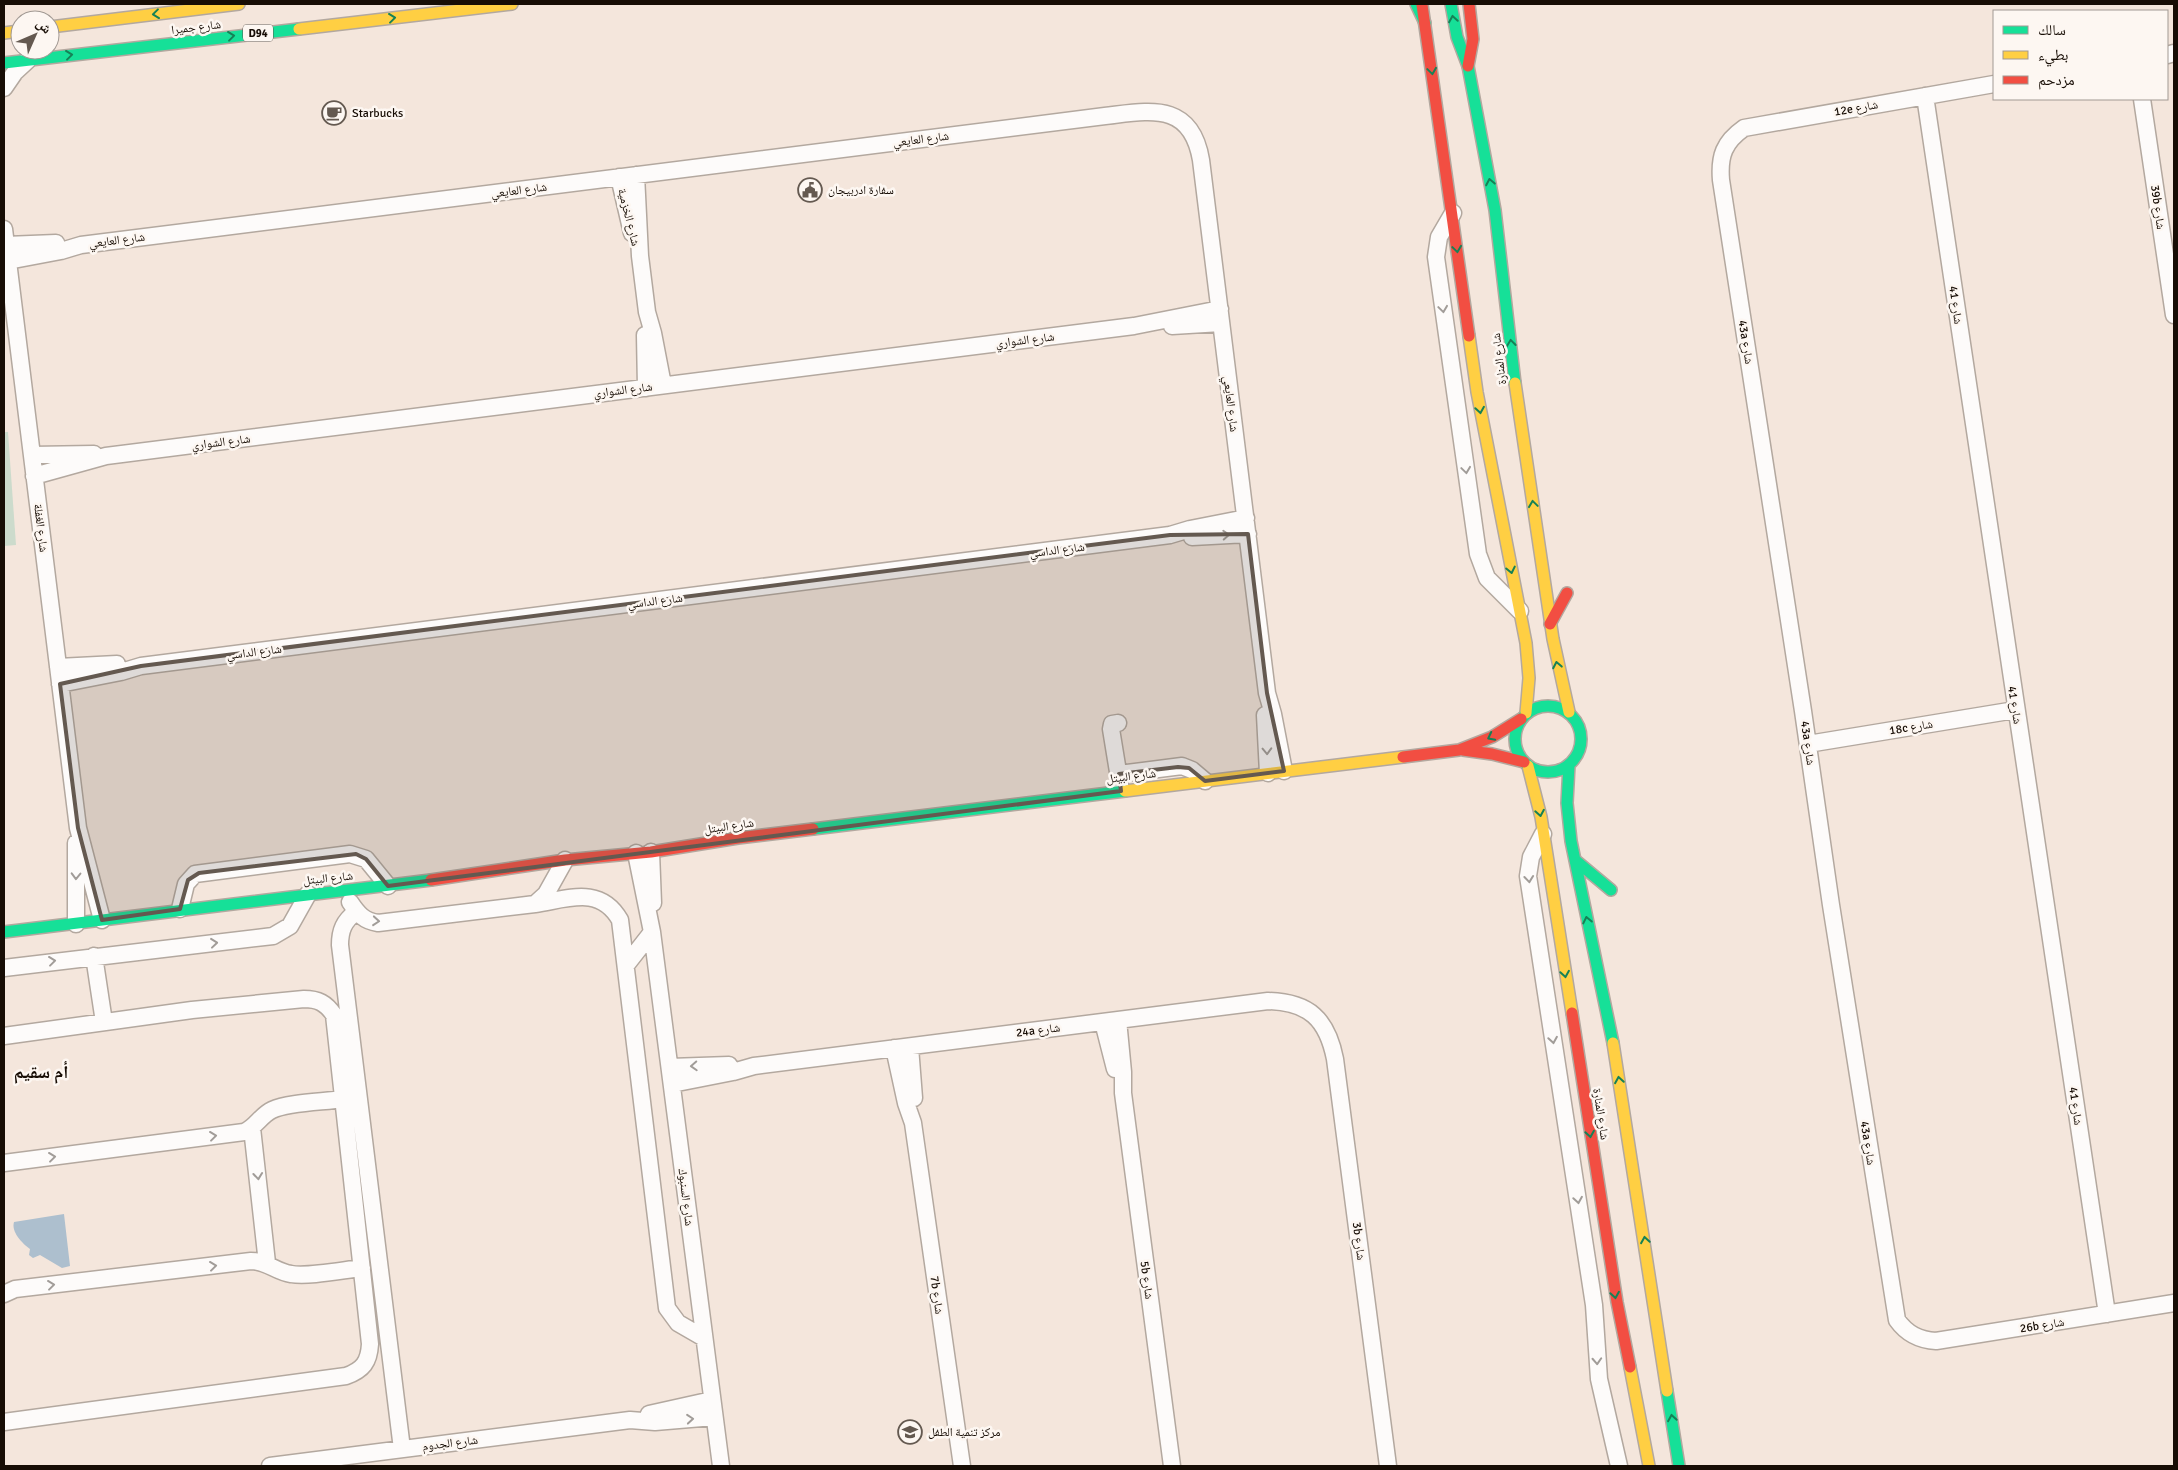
<svg xmlns="http://www.w3.org/2000/svg" width="2178" height="1470" viewBox="0 0 2178 1470" font-family="Signika,'Noto Naskh Arabic',sans-serif">
	<rect width="100%" height="100%" fill="#f4e6dc"/>
	<path fill="#ccdbcc" d="M 4,432 L 8,432 L 16,545 L 4,546 Z"/>
	<path fill="#adbfce" d="M 64,1214 L 70,1266 L 62,1268 L 40,1255 L 33,1258 L 29,1255 L 30,1249 C 22,1243 11,1232 14,1222 Z"/>
	<g fill="none" stroke-linecap="round" stroke-linejoin="round">
		<g stroke="#b3a89f" stroke-width="19">
			<path id="street" d="M 2167,55 L 2174,53
				M 1994,84 L 1744,128 C 1724,142 1719,156 1721,180 L 1803,711 L 1831,905 L 1897,1320 C 1907,1334 1919,1340 1936,1341 L 2174,1303
				M 4,88 L 15,72 L 28,60
				M 1925,96 C 1985,502 2047,908 2107,1314
				M 2142,99 L 2174,315
				M 636,175 L 640,256 L 647,312 L 653,333 L 663,385
				M 619,177 L 632,233
				M 1453,213 L 1439,237 L 1436,257 L 1478,554 L 1487,578 L 1520,611
				M 4,229 L 78,828 L 102,920
				M 6,245 L 56,243
				M 8,261 L 61,251 L 81,245 L 1105,116 C 1150,111 1191,101 1201,160 L 1267,693 L 1273,714 L 1284,771
				M 1172,326 L 1221,323
				M 645,335 L 646,388
				M 32,455 L 94,454
				M 34,476 L 106,456 L 1134,326 L 1220,309
				M 1192,537 L 1248,534
				M 58,667 L 117,664
				M 60,684 L 121,672 L 141,666 L 1170,535 L 1190,529 L 1246,518
				M 1265,715 L 1268,773
				M 1118,723 L 1112,724 L 1111,729 L 1120,784
				M 1808,744 L 2015,710
				M 1119,774 L 1182,766 L 1192,770 L 1205,781
				M 1543,834 L 1531,857 L 1528,876 L 1594,1305 L 1599,1379 L 1619,1466
				M 651,852 L 653,903
				M 636,853 L 652,932 L 721,1466
				M 350,902 C 358,914 364,921 378,923 L 535,904 L 546,894 L 565,860
				M 535,904 C 568,899 600,885 620,920 L 667,1308 L 678,1323 L 704,1338
				M 180,909 L 186,884 L 195,874 L 350,854 L 366,859 L 388,886
				M 356,912 C 344,921 340,930 340,945 L 402,1449
				M 76,924 L 76,843
				M 94,956 L 104,1022
				M 627,964 L 652,932
				M 4,968 L 273,936 L 290,926 L 308,894
				M 1118,1020 L 1123,1072 L 1123,1093 L 1172,1466
				M 1103,1022 L 1115,1069
				M 4,1036 L 192,1010 L 304,999 C 318,999 326,1003 334,1015 L 370,1344 C 369,1362 363,1370 346,1376 L 4,1422
				M 910,1047 L 914,1098
				M 894,1048 L 906,1103 L 913,1123 L 962,1466
				M 670,1067 L 729,1065
				M 672,1084 L 733,1072 L 754,1066 L 1268,1001 C 1309,1002 1327,1019 1335,1059 L 1388,1466
				M 252,1128 L 267,1263
				M 4,1163 L 244,1132 C 255,1128 261,1115 272,1110 C 289,1102 324,1102 343,1099
				M 4,1294 L 15,1289 L 251,1261 C 267,1261 276,1272 291,1274 C 309,1277 343,1270 362,1268
				M 649,1414 L 712,1400
				M 270,1466 L 630,1420 L 655,1422 L 714,1417"/>
		</g>
		<g stroke="#b3a89f" stroke-width="14">
			<path id="fast" d="M 1416,4 L 1425,23
				M 1451,4 L 1457,37 L 1468,66 L 1495,210 L 1515,383
				M 4,63 L 299,29
				M1515 739a33 33 0 1 1 66 0a33 33 0 1 1-66 0Z
				M 1569,765 L 1567,803 L 1571,841 L 1613,1043
				M 813,829 L 1125,791
				M 1575,860 L 1611,890
				M 4,932 L 431,880
				M 1667,1391 L 1679,1466"/>
		</g>
		<g stroke="#b3a89f" stroke-width="14">
			<path id="slow" d="M 50,27 L 239,4
				M 299,29 L 512,4
				M 4,33 L 20,31
				M 1469,336 L 1477,392 L 1526,643 L 1529,678 L 1526,713
				M 1515,383 L 1553,639 L 1569,712
				M 1528,766 L 1541,817 L 1572,1013
				M 1125,791 L 1403,757
				M 1613,1043 L 1667,1391
				M 1630,1367 L 1649,1466"/>
		</g>
		<g stroke="#b3a89f" stroke-width="14">
			<path id="jam" d="M 1422,5 L 1469,336
				M 1468,66 L 1473,39 L 1469,4
				M 1550,624 L 1567,593
				M 1463,750 L 1492,754 L 1524,762
				M 1403,757 L 1459,750 L 1492,737 L 1521,719
				M 431,880 L 565,860 L 651,852 L 738,838 L 813,829
				M 1572,1013 L 1617,1302 L 1630,1367"/>
		</g>
		<use href="#street" stroke="#fdfbfa" stroke-width="16"/>
		<use href="#fast" stroke="#16e098" stroke-width="11"/>
		<use href="#slow" stroke="#ffcf43" stroke-width="11"/>
		<use href="#jam" stroke="#f24e42" stroke-width="11"/>
	</g>
	<defs><path id="oneway-chevron" d="M-2-3.5L2.5 0L-2 3.5" fill="none" stroke-width="1.6" stroke-linecap="round" stroke-linejoin="round" transform="scale(1.25)"/></defs>
	<g stroke="#168156">
		<use href="#oneway-chevron" transform="translate(156 14) rotate(173)"/>
		<use href="#oneway-chevron" transform="translate(392 18) rotate(-7)"/>
		<use href="#oneway-chevron" transform="translate(1453 19) rotate(-99)"/>
		<use href="#oneway-chevron" transform="translate(231 36) rotate(-7)"/>
		<use href="#oneway-chevron" transform="translate(69 55) rotate(-7)"/>
		<use href="#oneway-chevron" transform="translate(1432 71) rotate(82)"/>
		<use href="#oneway-chevron" transform="translate(1490 182) rotate(-101)"/>
		<use href="#oneway-chevron" transform="translate(1457 249) rotate(82)"/>
		<use href="#oneway-chevron" transform="translate(1511 343) rotate(-97)"/>
		<use href="#oneway-chevron" transform="translate(1480 410) rotate(81)"/>
		<use href="#oneway-chevron" transform="translate(1533 504) rotate(-98)"/>
		<use href="#oneway-chevron" transform="translate(1511 570) rotate(78)"/>
		<use href="#oneway-chevron" transform="translate(1557 665) rotate(-101)"/>
		<use href="#oneway-chevron" transform="translate(1491 737) rotate(153)"/>
		<use href="#oneway-chevron" transform="translate(1540 813) rotate(80)"/>
		<use href="#oneway-chevron" transform="translate(1587 920) rotate(-102)"/>
		<use href="#oneway-chevron" transform="translate(1565 974) rotate(81)"/>
		<use href="#oneway-chevron" transform="translate(1619 1080) rotate(-99)"/>
		<use href="#oneway-chevron" transform="translate(1590 1134) rotate(81)"/>
		<use href="#oneway-chevron" transform="translate(1645 1240) rotate(-99)"/>
		<use href="#oneway-chevron" transform="translate(1615 1295) rotate(81)"/>
		<use href="#oneway-chevron" transform="translate(1672 1418) rotate(-99)"/>
	</g>
	<g stroke="#a19c98">
		<use href="#oneway-chevron" transform="translate(1443 309) rotate(82)"/>
		<use href="#oneway-chevron" transform="translate(1466 470) rotate(82)"/>
		<use href="#oneway-chevron" transform="translate(1226 535) rotate(-3)"/>
		<use href="#oneway-chevron" transform="translate(1267 751) rotate(88)"/>
		<use href="#oneway-chevron" transform="translate(76 876) rotate(91)"/>
		<use href="#oneway-chevron" transform="translate(1529 879) rotate(84)"/>
		<use href="#oneway-chevron" transform="translate(376 921) rotate(5)"/>
		<use href="#oneway-chevron" transform="translate(214 943) rotate(-6)"/>
		<use href="#oneway-chevron" transform="translate(52 961) rotate(-7)"/>
		<use href="#oneway-chevron" transform="translate(1553 1040) rotate(81)"/>
		<use href="#oneway-chevron" transform="translate(694 1066) rotate(177)"/>
		<use href="#oneway-chevron" transform="translate(213 1136) rotate(-7)"/>
		<use href="#oneway-chevron" transform="translate(52 1157) rotate(-7)"/>
		<use href="#oneway-chevron" transform="translate(258 1176) rotate(84)"/>
		<use href="#oneway-chevron" transform="translate(1578 1200) rotate(81)"/>
		<use href="#oneway-chevron" transform="translate(213 1266) rotate(-7)"/>
		<use href="#oneway-chevron" transform="translate(51 1285) rotate(-7)"/>
		<use href="#oneway-chevron" transform="translate(1597 1361) rotate(87)"/>
		<use href="#oneway-chevron" transform="translate(690 1419) rotate(-5)"/>
	</g>
	<path fill="#645950" fill-opacity="0.2" stroke="#645950" stroke-width="4" stroke-linejoin="round" d="M 1248,534 L 1267,693 L 1284,771 L 1205,781 L 1189,768 L 1178,767 L 1119,774 L 1121,791 L 388,886 L 366,859 L 356,854 L 199,873 L 188,880 L 180,909 L 102,920 L 78,828 L 60,684 L 141,666 L 1170,535 Z"/>
	<defs>
		<g id="cafe-ring" transform="scale(1.25)"><circle r="9.5" fill="#fdf7f2" stroke="#645950" stroke-width="1.5"/><path d="M-5.5-4.5H6V0H3Q3 3.5 0 3.5H-2.5Q-5.5 3.5-5.5 0ZM3-3.2v2h1.7v-2ZM-6 4.5H4V6H-6Z" fill="#645950"/></g>
		<g id="civic-ring" transform="scale(1.25)"><circle r="9.5" fill="#fdf7f2" stroke="#645950" stroke-width="1.5"/><path d="M-.6-6.5H3V-4.5H.6V-3L4-1V1h2V6H-6V1h2V-1L-.6-3ZM-1.2 2.5V6h2.4V2.5Z" fill="#645950"/></g>
		<g id="school-ring" transform="scale(1.25)"><circle r="9.5" fill="#fdf7f2" stroke="#645950" stroke-width="1.5"/><path d="M0-5L7-2L0 1L-7-2ZM-4 1L0 2.5L4 1V4Q0 6-4 4Z" fill="#645950"/></g>
	</defs>
	<g fill-rule="evenodd">
		<use href="#cafe-ring" x="334" y="113"/>
		<use href="#civic-ring" x="810" y="190"/>
		<use href="#school-ring" x="910" y="1432"/>
	</g>
	<g text-anchor="middle" stroke-width="5" stroke-linejoin="round" paint-order="stroke">
		<rect fill="#fdf7f2" stroke="#5c534c" stroke-width="1" x="243" y="24.5" width="30" height="17" rx="4"/>
		<g font-size="11" font-weight="bold" fill="#170d05">
			<text x="258" y="37">D94</text>
		</g>
		<g font-size="12" fill="#170d05" stroke="#fdf7f2">
			<text transform="translate(196 27) rotate(-7)" y="4">شارع جميرا</text>
			<text transform="translate(1856 108) rotate(-10)" y="4">12e شارع</text>
			<text transform="translate(921 139) rotate(-7)" y="4">شارع العايعي</text>
			<text transform="translate(519 190) rotate(-7)" y="4">شارع العايعي</text>
			<text transform="translate(2158 207) rotate(82)" y="4">39b شارع</text>
			<text transform="translate(629 217) rotate(76)" y="4">شارع الخزمية</text>
			<text transform="translate(117 240) rotate(-7)" y="4">شارع العايعي</text>
			<text transform="translate(1956 305) rotate(82)" y="4">شارع 41</text>
			<text transform="translate(1025 340) rotate(-7)" y="4">شارع الشواري</text>
			<text transform="translate(1746 342) rotate(81)" y="4">43a شارع</text>
			<text transform="translate(1499 359) rotate(-97)" y="4">شارع المنارة</text>
			<text transform="translate(623 390) rotate(-7)" y="4">شارع الشواري</text>
			<text transform="translate(1231 404) rotate(83)" y="4">شارع العايعي</text>
			<text transform="translate(221 442) rotate(-7)" y="4">شارع الشواري</text>
			<text transform="translate(41 528) rotate(83)" y="4">شارع الغفلة</text>
			<text transform="translate(1057 550) rotate(-7)" y="4">شارع الداسي</text>
			<text transform="translate(655 601) rotate(-7)" y="4">شارع الداسي</text>
			<text transform="translate(254 652) rotate(-7)" y="4">شارع الداسي</text>
			<text transform="translate(2015 705) rotate(81)" y="4">شارع 41</text>
			<text transform="translate(1911 727) rotate(-9)" y="4">18c شارع</text>
			<text transform="translate(1808 743) rotate(82)" y="4">43a شارع</text>
			<text transform="translate(1131 776) rotate(-7)" y="4">شارع البيتل</text>
			<text transform="translate(729 826) rotate(-8)" y="4">شارع البيتل</text>
			<text transform="translate(328 878) rotate(-6)" y="4">شارع البيتل</text>
			<text transform="translate(1038 1030) rotate(-7)" y="4">24a شارع</text>
			<text transform="translate(2076 1106) rotate(82)" y="4">شارع 41</text>
			<text transform="translate(1601 1114) rotate(81)" y="4">شارع المنارة</text>
			<text transform="translate(1868 1143) rotate(81)" y="4">43a شارع</text>
			<text transform="translate(686 1197) rotate(83)" y="4">شارع السنبوك</text>
			<text transform="translate(1359 1241) rotate(83)" y="4">3b شارع</text>
			<text transform="translate(1147 1280) rotate(82)" y="4">5b شارع</text>
			<text transform="translate(937 1295) rotate(82)" y="4">7b شارع</text>
			<text transform="translate(2042 1325) rotate(-9)" y="4">26b شارع</text>
			<text transform="translate(450 1443) rotate(-7)" y="4">شارع الجدوم</text>
		</g>
		<g font-size="12" fill="#170d05" stroke="#fdf7f2" text-anchor="start">
			<text x="352" y="117">Starbucks</text>
			<text x="828" y="194">سفارة ادربيجان</text>
			<text x="928" y="1436">مركز تنمية الطفل</text>
		</g>
		<g font-size="18" font-weight="bold" fill="#170d05" stroke="#fdf7f2">
			<text x="41" y="1078">أم سقيم</text>
		</g>
	</g>
	<rect width="2178" height="1470" fill="none" stroke="#170d05" stroke-width="10"/>
	<rect x="1993" y="10" width="175" height="90" fill="#fdf7f2" stroke="#a19993"/>
	<rect x="2003" y="26" width="25" height="8" fill="#16e098" stroke="#a19993"/>
	<text x="2038" y="35" font-size="15" fill="#170d05">سالك</text>
	<rect x="2003" y="51" width="25" height="8" fill="#ffcf43" stroke="#a19993"/>
	<text x="2038" y="60" font-size="15" fill="#170d05">بطيء</text>
	<rect x="2003" y="76" width="25" height="8" fill="#f24e42" stroke="#a19993"/>
	<text x="2038" y="85" font-size="15" fill="#170d05">مزدحم</text>
	<g transform="translate(35 35) rotate(45)"><circle r="24" fill="#fdf7f2" stroke="#a19993"/>
	<path d="M0-4L9 19L0 12L-9 19Z" fill="#645950"/>
	<text y="-8" font-size="14" font-weight="bold" text-anchor="middle" fill="#170d05">ش</text>
	</g>
</svg>
